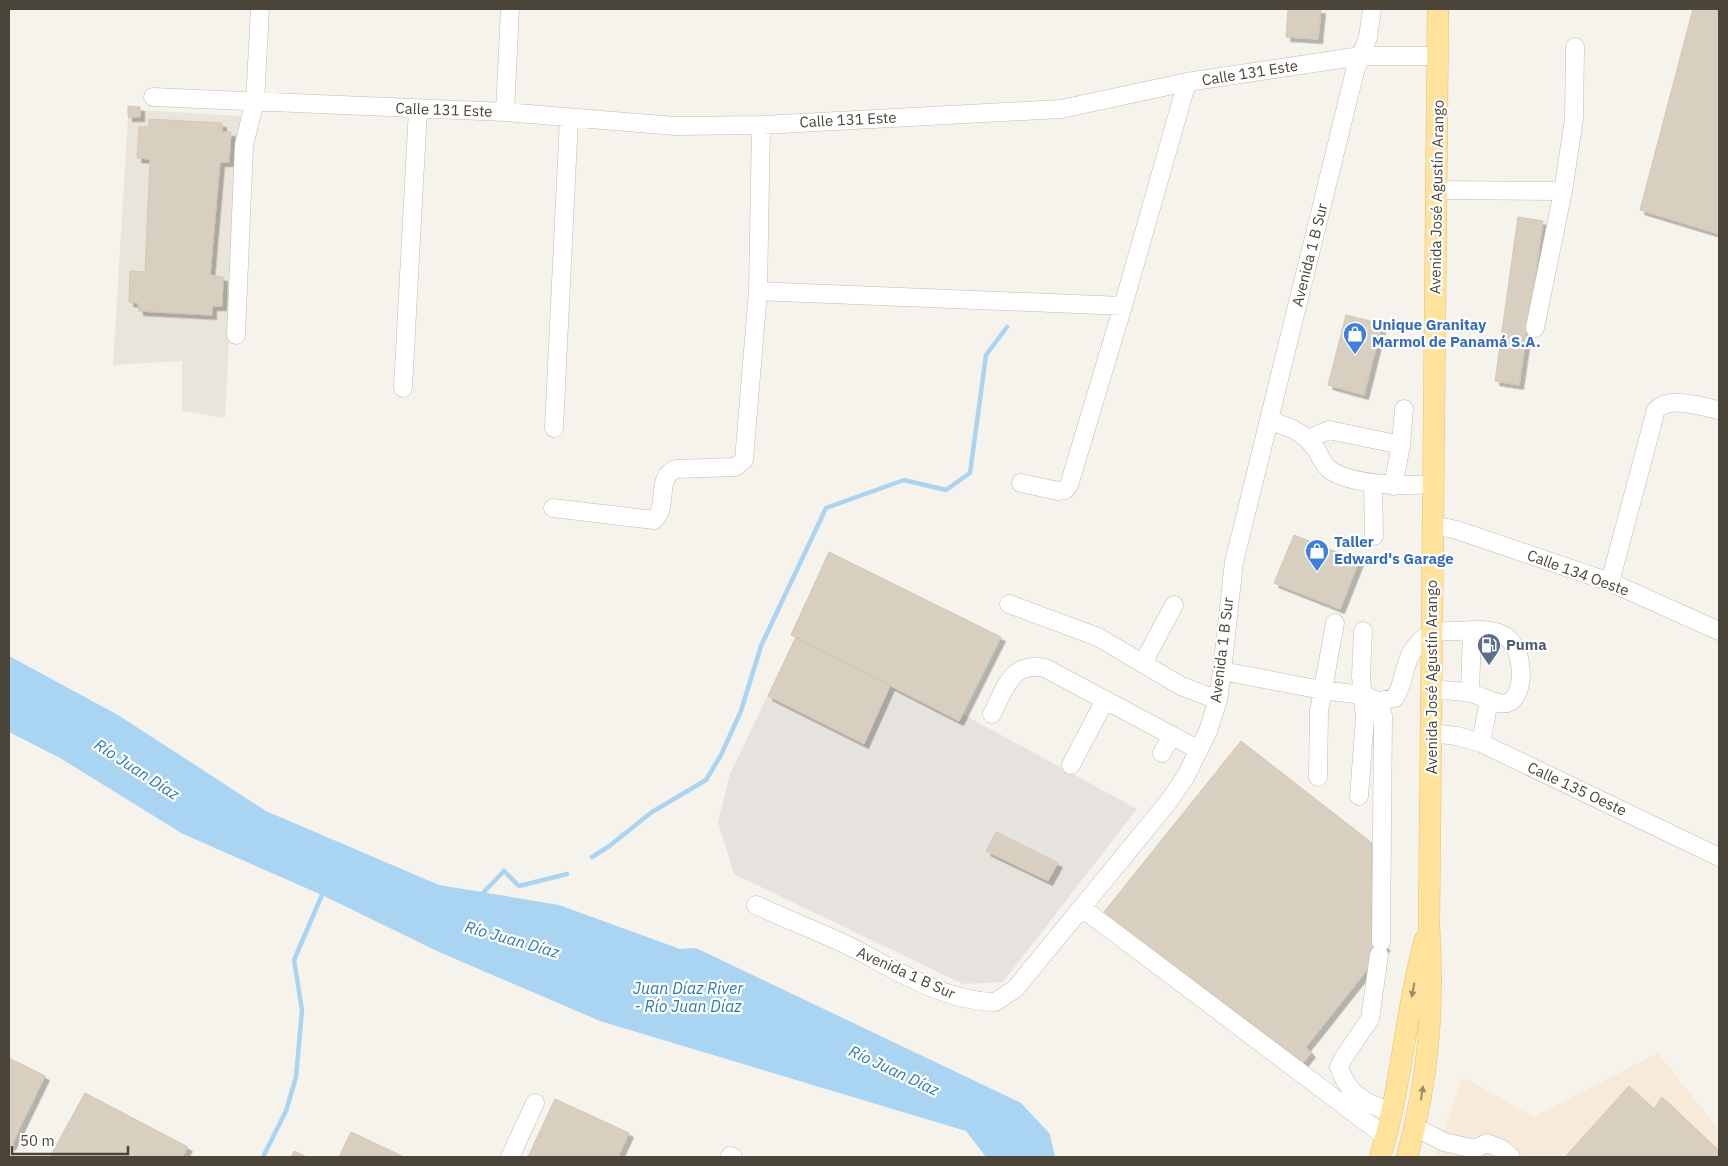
<svg xmlns="http://www.w3.org/2000/svg" width="1728" height="1166" viewBox="0 0 1728 1166" font-family="'IBM Plex Sans',sans-serif">
	<defs>
		<filter id="shadow"><feDropShadow dx="4.5" dy="4.5" stdDeviation="0" flood-color="#0004"/></filter>
	</defs>
	<rect width="100%" height="100%" fill="#f6f3ec"/>
	<path fill="#eae5da" d="M 140,110 L 241,116 L 225,418 L 182,411 L 182,361 L 113,365 L 128,117 L 139,117 Z"/>
	<path fill="#f7ead8" d="M 1658,1053 L 1719,1130 L 1719,1157 L 1434,1157 L 1463,1077 L 1534,1117 Z"/>
	<path fill="#e6e2dd" d="M 801,626 L 1137,809 L 1003,982 L 963,984 L 734,874 L 718,822 L 730,774 Z"/>
	<path fill="#a9d4f2" d="M 9,656 L 118,715 L 266,811 L 439,885 L 559,905 L 680,949 L 696,948 L 1021,1103 L 1050,1134 L 1055,1157 L 986,1157 L 966,1131 L 600,1021 L 439,952 L 322,895 L 183,834 L 60,758 L 9,732 Z"/>
	<g fill="none" stroke-linecap="round" stroke-linejoin="round">
		<path stroke="#a9d4f2" stroke-width="4.5" d="M 592,857 L 608,847 L 652,812 L 706,780 L 721,755 L 741,711 L 761,646 L 826,508 L 904,480 L 946,490 L 970,473 L 986,355 L 1007,327
			M 480,896 L 504,871 L 519,886 L 567,874
			M 263,1157 L 286,1111 L 296,1077 L 302,1010 L 294,960 L 322,895"/>
	</g>
	<path fill="#d8cfc1" stroke="#d3c7b4" filter="url(#shadow)" d="M 1288,9 L 1321,9 L 1318,39 L 1286,37 Z
		M 1693,9 L 1719,9 L 1719,234 L 1640,210 Z
		M 128,106 L 140,107 L 140,117 L 128,117 Z
		M 149,119 L 222,123 L 222,132 L 231,132 L 229,162 L 220,162 L 210,275 L 223,277 L 222,306 L 212,306 L 212,315 L 139,311 L 138,303 L 129,302 L 130,271 L 145,272 L 150,159 L 137,158 L 139,127 L 149,127 Z
		M 1518,217 L 1543,221 L 1519,385 L 1495,381 Z
		M 1346,315 L 1382,324 L 1364,395 L 1328,385 Z
		M 1294,535 L 1359,561 L 1340,609 L 1274,583 Z
		M 829,552 L 1001,637 L 959,721 L 791,635 Z
		M 796,637 L 890,686 L 864,744 L 768,696 Z
		M 1241,741 L 1372,843 L 1372,935 L 1386,946 L 1306,1047 L 1311,1053 L 1298,1069 L 1100,917 Z
		M 996,832 L 1058,863 L 1048,881 L 986,851 Z
		M 9,1058 L 45,1076 L 11,1146 L 9,1145 Z
		M 1629,1086 L 1654,1109 L 1662,1097 L 1719,1151 L 1719,1157 L 1565,1157 Z
		M 85,1093 L 188,1147 L 182,1157 L 50,1157 Z
		M 555,1099 L 629,1133 L 618,1157 L 528,1157 Z
		M 351,1132 L 404,1157 L 339,1157 Z
		M 294,1151 L 307,1157 L 291,1157 Z"/>
	<g fill="none" stroke-linecap="round" stroke-linejoin="round">
		<g stroke="#c2bbae" stroke-width="19">
			<path id="minor" d="M 153,97 L 505,112 L 675,126 L 761,125 L 1061,109 L 1187,82 L 1361,56 L 1438,56
				M 505,112 L 510,9
				M 1437,190 L 1563,191
				M 758,291 L 1123,306
				M 1535,328 L 1563,191 L 1574,119 L 1575,47
				M 236,335 L 244,145 L 255,101 L 260,9
				M 403,388 L 418,109
				M 1269,421 C 1287,426 1303,431 1315,448 C 1320,455 1323,465 1330,470 C 1354,486 1406,486 1433,484
				M 554,428 L 569,118
				M 1308,439 L 1329,430 L 1401,445
				M 1021,483 L 1058,491 L 1065,490 L 1069,485 L 1123,306 L 1187,82
				M 1373,483 L 1374,536
				M 1393,486 L 1401,445 L 1404,409
				M 553,508 L 654,520 C 669,507 655,476 676,469 L 735,467 L 744,460 L 758,291 L 761,125
				M 1433,525 L 1457,530 L 1610,582 L 1719,631
				M 1610,582 L 1656,410 C 1671,395 1701,407 1719,410
				M 1009,604 L 1098,637 L 1181,686 L 1218,700
				M 1143,663 L 1174,605
				M 1222,671 L 1322,690 L 1363,695 L 1378,701 L 1383,716 L 1381,942
				M 1470,693 L 1472,630
				M 1378,701 L 1395,698 C 1408,676 1401,657 1425,637 C 1434,630 1447,631 1458,631 C 1471,630 1491,628 1503,635 C 1525,645 1527,697 1507,703 C 1496,706 1481,695 1470,693 C 1458,690 1444,691 1432,689
				M 992,714 C 1005,689 1011,661 1045,668 L 1199,750
				M 1432,733 L 1457,736 L 1481,743 L 1719,857
				M 1481,743 L 1489,700
				M 1162,753 L 1172,735
				M 1071,765 L 1105,700
				M 1318,777 L 1319,711 L 1335,623
				M 1359,796 L 1365,718 L 1361,676 L 1363,631
				M 756,905 C 786,919 817,931 847,945 C 893,968 942,1001 995,1002 L 1015,989 L 1169,801 L 1186,776 L 1208,731 L 1218,700 L 1222,671 L 1234,562 L 1355,71 L 1368,37 L 1372,9
				M 1082,908 L 1386,1137
				M 1379,955 L 1370,1019 L 1342,1060 L 1339,1067 C 1348,1095 1366,1104 1392,1112
				M 1415,1127 L 1444,1142 L 1475,1149 L 1487,1143 L 1502,1149 L 1511,1157
				M 730,1156 L 733,1157
				M 510,1157 L 535,1103"/>
		</g>
		<g stroke="#e6c16a" stroke-width="22">
			<path id="major" d="M 1380,1157 C 1402,1087 1405,1011 1425,940
				M 1407,1157 C 1429,1077 1434,1008 1429,925 L 1438,9"/>
		</g>
		<use href="#minor" stroke="#fff" stroke-width="18"/>
		<use href="#major" stroke="#ffe39c" stroke-width="21"/>
	</g>
	<defs><path id="oneway-solid" d="M-6-.8H1V-3.2L6.5 0L1 3.2V.8H-6Z" transform="scale(1.25)"/></defs>
	<g fill="#9c8c66">
		<use href="#oneway-solid" transform="translate(1413 990) rotate(101)"/>
		<use href="#oneway-solid" transform="translate(1422 1093) rotate(-81)"/>
	</g>
	<defs>
		<g id="shop-pin" transform="scale(1.25)"><path d="M0 17L-7.5 6A9.5 9.5 0 1 1 7.5 6Z" fill="#3f7fe0" stroke="#fff"/><path d="M-5-2.5h2.3a2.7 3.5 0 0 1 5.4 0H5L5.5 6h-11ZM-1.5-2.5h3a1.5 2.3 0 0 0-3 0Z" fill="#fff"/></g>
		<g id="fuel-pin" transform="scale(1.25)"><path d="M0 17L-7.5 6A9.5 9.5 0 1 1 7.5 6Z" fill="#5c6f8a" stroke="#fff"/><path d="M-5.5-6h7V0h2V4h1.3V-2.5L3-4.5l.8-.8L6-3V5H2.5V1h-1V6h-7ZM-4.2-4.7v3.2H.2V-4.7Z" fill="#fff"/></g>
	</defs>
	<g fill-rule="evenodd">
		<use href="#shop-pin" x="1355" y="334"/>
		<use href="#shop-pin" x="1317" y="551"/>
		<use href="#fuel-pin" x="1489" y="645"/>
	</g>
	<g text-anchor="middle" stroke-width="4.5" stroke-linejoin="round" paint-order="stroke">
		<g font-size="15" fill="#4b4439" stroke="#fff">
			<text transform="translate(1250 73) rotate(-9)" y="5">Calle 131 Este</text>
			<text transform="translate(444 110) rotate(2)" y="5">Calle 131 Este</text>
			<text transform="translate(848 120) rotate(-3)" y="5">Calle 131 Este</text>
			<text transform="translate(1437 197) rotate(-89)" y="5">Avenida José Agustín Arango</text>
			<text transform="translate(1310 255) rotate(-76)" y="5">Avenida 1 B Sur</text>
			<text transform="translate(1578 573) rotate(20)" y="5">Calle 134 Oeste</text>
			<text transform="translate(1222 650) rotate(-83)" y="5">Avenida 1 B Sur</text>
			<text transform="translate(1432 677) rotate(-90)" y="5">Avenida José Agustín Arango</text>
			<text transform="translate(1577 789) rotate(25)" y="5">Calle 135 Oeste</text>
			<text transform="translate(906 973) rotate(24)" y="5">Avenida 1 B Sur</text>
		</g>
		<g font-size="15" font-weight="bold" fill="#366cbe" stroke="#fff" text-anchor="start">
			<text x="1372" y="330">Unique Granitay<tspan x="1372" dy="17">Marmol de Panamá S.A.</tspan></text>
			<text x="1334" y="547">Taller<tspan x="1334" dy="17">Edward's Garage</tspan></text>
		</g>
		<g font-size="15" font-weight="bold" fill="#4e5e75" stroke="#fff" text-anchor="start">
			<text x="1506" y="650">Puma</text>
		</g>
		<g font-size="16" font-style="italic" fill="#2e7ab2" stroke="#fff">
			<text transform="translate(137 769) rotate(33)" y="6">Río Juan Díaz</text>
			<text transform="translate(512 939) rotate(16)" y="6">Río Juan Díaz</text>
			<text x="688" y="994">Juan Díaz River<tspan x="688" dy="18">- Río Juan Díaz</tspan></text>
			<text transform="translate(894 1070) rotate(25)" y="6">Río Juan Díaz</text>
		</g>
	</g>
	<rect width="1728" height="1166" fill="none" stroke="#4b4439" stroke-width="20"/>
	<path d="M12 1146v8h116v-8" fill="none" stroke="#4b4439" stroke-width="2.5"/>
	<text x="20" y="1146" font-size="15" fill="#4b4439" stroke="#ffffff" stroke-width="4" paint-order="stroke">50 m</text>
</svg>
